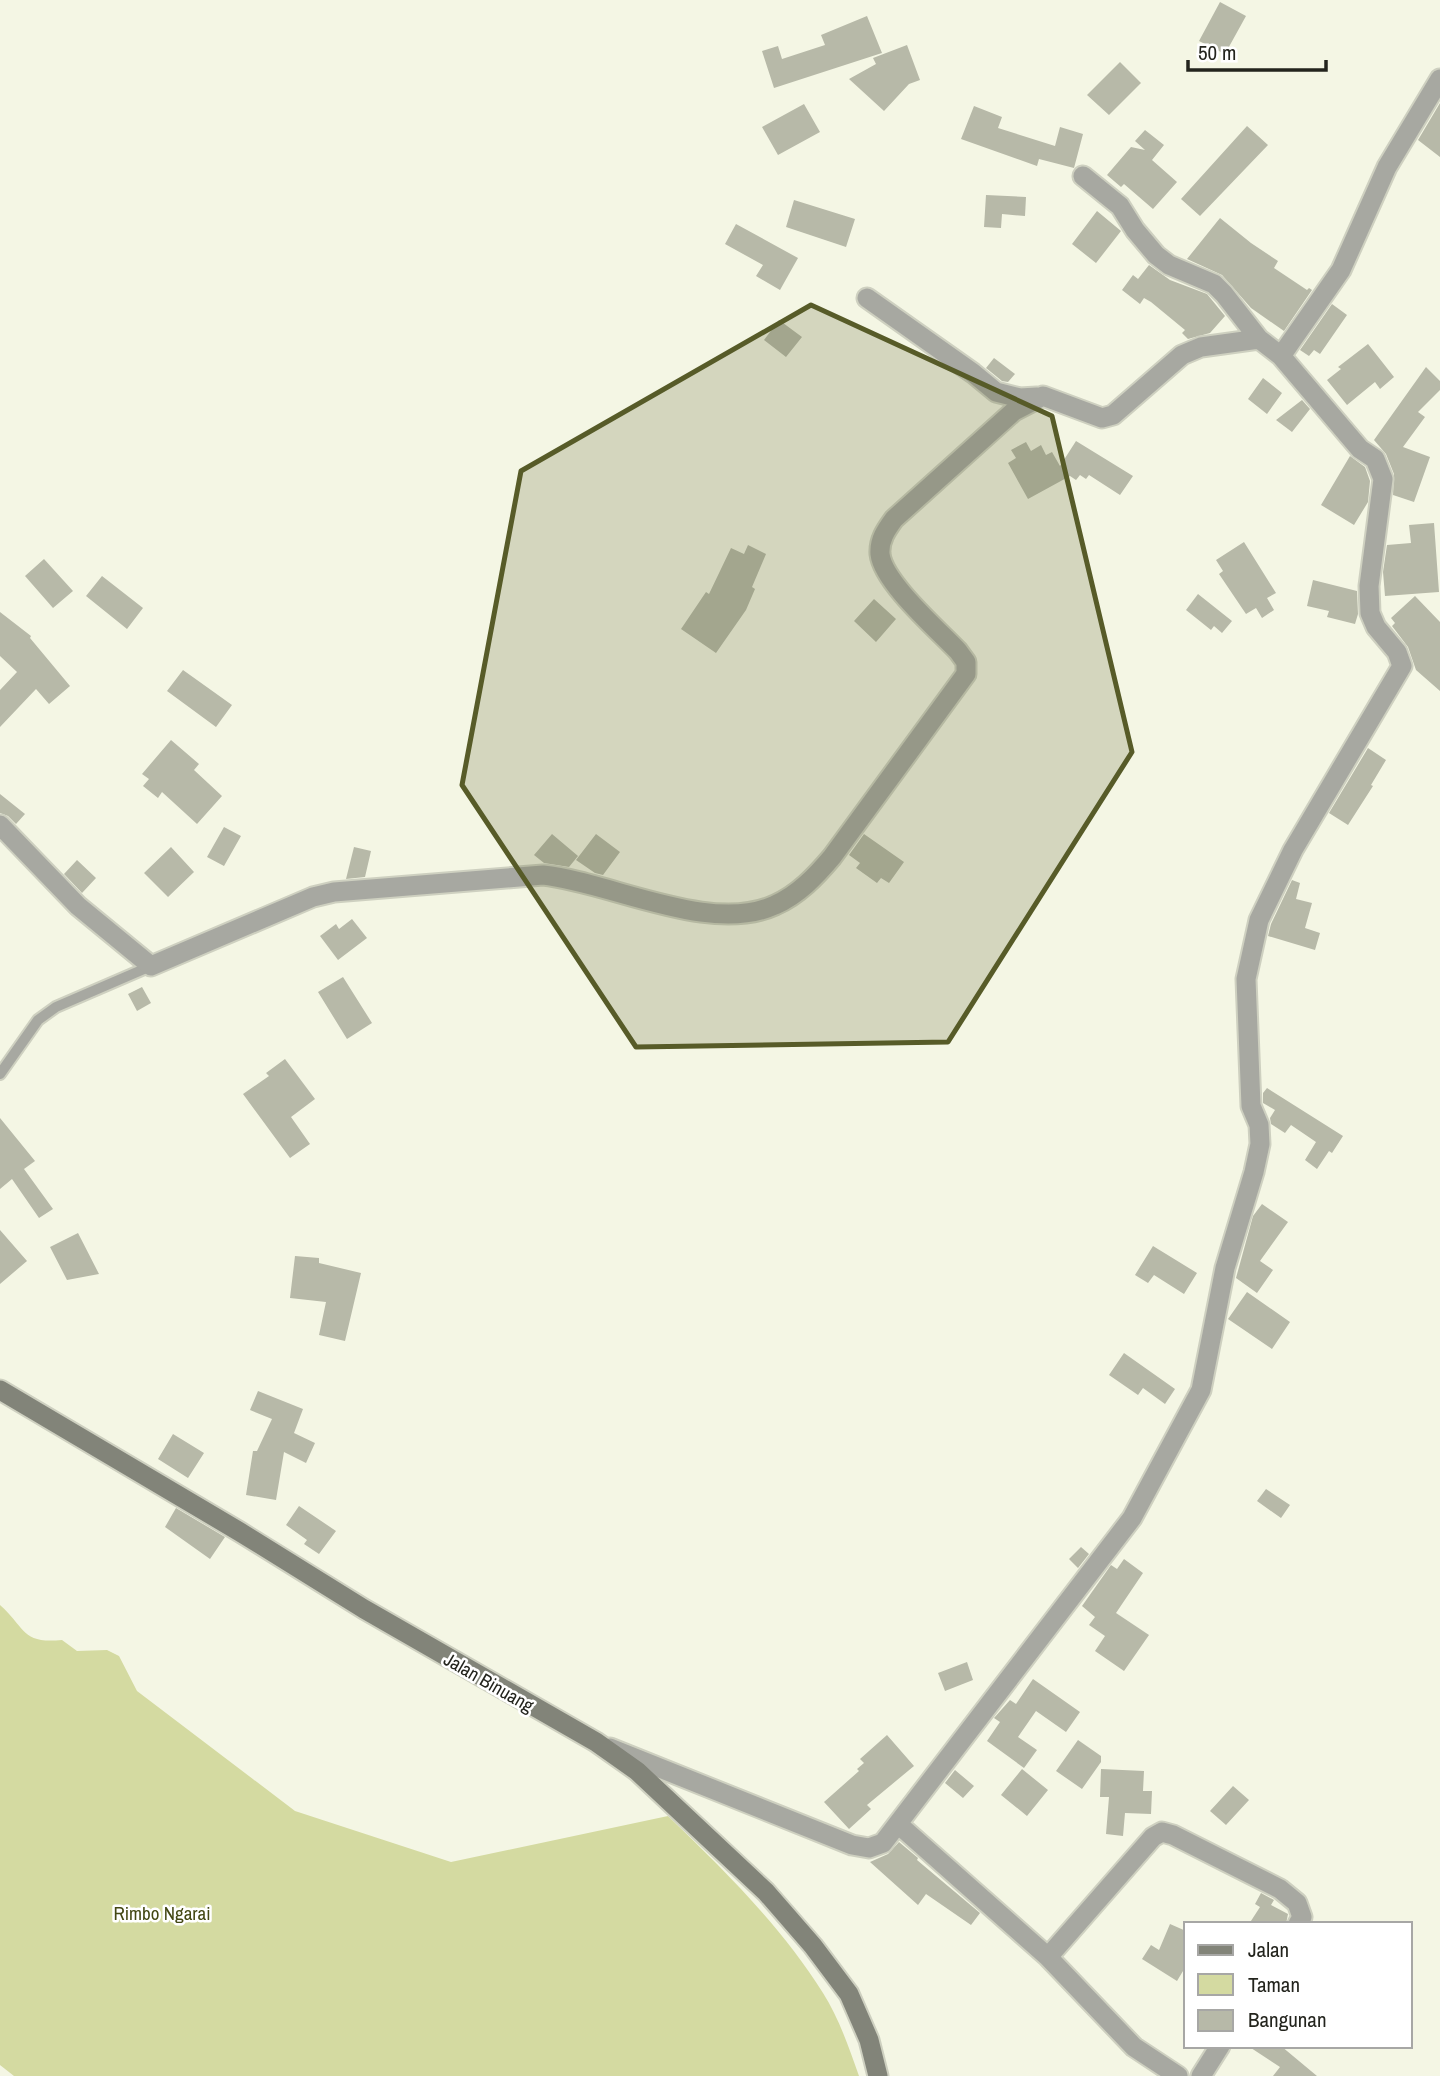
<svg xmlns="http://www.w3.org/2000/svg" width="1440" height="2076" viewBox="0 0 1440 2076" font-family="'Archivo Narrow',sans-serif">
	<rect width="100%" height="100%" fill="#f4f6e4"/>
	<path fill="#d4daa1" d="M 0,1605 C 26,1628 21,1644 62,1640 L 77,1651 L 107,1650 L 119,1656 L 137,1691 L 295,1811 L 451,1862 L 668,1816 C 725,1871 781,1926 823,1993 C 839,2018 849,2048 859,2076 L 14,2076 L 0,2065 Z"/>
	<path fill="#b7b9a8" d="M 1220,2 L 1246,16 L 1225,54 L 1199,41 Z
		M 867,16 L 882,53 L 774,88 L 762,51 L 778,46 L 782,59 L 825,45 L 821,35 Z
		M 907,45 L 920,80 L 909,84 L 884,111 L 849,79 L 876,64 L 873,58 Z
		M 1120,62 L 1141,83 L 1109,115 L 1087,95 Z
		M 1440,103 L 1440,157 L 1418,140 Z
		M 804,104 L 820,132 L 778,155 L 762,127 Z
		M 974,106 L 1002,117 L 998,128 L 1055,146 L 1060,127 L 1083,134 L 1074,168 L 1039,159 L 1037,166 L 961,139 Z
		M 1247,126 L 1268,145 L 1200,216 L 1181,199 Z
		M 1145,130 L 1164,145 L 1152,160 L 1177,182 L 1153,209 L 1124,184 L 1121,187 L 1107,175 L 1131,147 L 1145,150 L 1135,141 Z
		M 986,195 L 1026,197 L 1025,216 L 1002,214 L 1001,228 L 984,227 Z
		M 794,200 L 855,219 L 846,247 L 786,227 Z
		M 1097,211 L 1121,231 L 1096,263 L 1072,244 Z
		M 1220,218 L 1251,243 L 1278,261 L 1274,268 L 1307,290 L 1309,288 L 1312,290 L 1284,331 L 1251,308 L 1222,275 L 1187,259 Z
		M 736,224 L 798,258 L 780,290 L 756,276 L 763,265 L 725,244 Z
		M 1149,265 L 1170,280 L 1207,294 L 1225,316 L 1210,333 L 1188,339 L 1182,333 L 1185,330 L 1151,302 L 1144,298 L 1140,304 L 1122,290 L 1133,275 L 1138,279 Z
		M 1332,304 L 1347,315 L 1320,354 L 1314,350 L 1309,356 L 1300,350 Z
		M 779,320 L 802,337 L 786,357 L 764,340 Z
		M 1368,344 L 1394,377 L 1380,389 L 1375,382 L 1347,405 L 1327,380 L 1341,369 L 1338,367 Z
		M 994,358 L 1015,374 L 1008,382 L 1002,381 L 986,368 Z
		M 1426,367 L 1440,381 L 1440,390 L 1418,412 L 1425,417 L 1403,447 L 1430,457 L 1414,502 L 1393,495 L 1394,474 L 1386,454 L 1374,440 Z
		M 1263,378 L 1282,393 L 1267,414 L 1248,399 Z
		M 1302,400 L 1310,409 L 1292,432 L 1276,420 Z
		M 1076,441 L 1133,476 L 1120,495 L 1089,475 L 1086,479 L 1080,475 L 1076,480 L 1070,476 L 1028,499 L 1008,463 L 1016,458 L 1011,450 L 1026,442 L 1031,451 L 1041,445 L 1046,455 L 1052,452 L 1060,466 Z
		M 1350,456 L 1365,467 L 1370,481 L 1368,502 L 1354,525 L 1321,505 Z
		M 1434,523 L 1439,592 L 1385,596 L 1383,572 L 1387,545 L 1411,543 L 1409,525 Z
		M 1244,542 L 1276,593 L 1267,598 L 1274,610 L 1262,618 L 1256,608 L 1246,614 L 1219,574 L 1223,571 L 1216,560 Z
		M 748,545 L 766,554 L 752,587 L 755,589 L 746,610 L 716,653 L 681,629 L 706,592 L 709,594 L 731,548 L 744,554 Z
		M 44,559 L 73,591 L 53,608 L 25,576 Z
		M 102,576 L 143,608 L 127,629 L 86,596 Z
		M 1313,580 L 1357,591 L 1358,614 L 1355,624 L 1327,617 L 1329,611 L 1307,606 Z
		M 1198,594 L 1232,621 L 1222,633 L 1214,626 L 1211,630 L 1186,610 Z
		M 1415,596 L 1440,622 L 1440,691 L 1416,670 L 1408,647 L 1392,626 L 1395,623 L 1391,618 Z
		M 874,599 L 896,619 L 876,642 L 854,621 Z
		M 0,612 L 31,636 L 30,638 L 70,686 L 49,704 L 36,689 L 0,727 L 0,690 L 17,672 L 0,656 Z
		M 183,670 L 232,705 L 216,727 L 167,691 Z
		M 171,740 L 199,764 L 194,770 L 222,796 L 197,824 L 162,792 L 158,798 L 143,786 L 149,779 L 142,774 Z
		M 1368,748 L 1386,760 L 1371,785 L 1373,786 L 1348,825 L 1329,813 Z
		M 0,794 L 25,814 L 16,824 L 8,816 L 0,813 Z
		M 224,827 L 241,836 L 224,866 L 207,857 Z
		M 552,834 L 578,856 L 569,867 L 544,863 L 534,855 Z
		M 596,834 L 620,852 L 603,875 L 595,873 L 576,860 Z
		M 864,834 L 904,862 L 889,883 L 881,878 L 877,883 L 856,868 L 860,863 L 849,855 Z
		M 171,847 L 194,872 L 168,897 L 144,873 Z
		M 354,847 L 371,851 L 365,877 L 346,879 Z
		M 77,860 L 96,878 L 82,893 L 64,874 Z
		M 1292,880 L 1300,883 L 1296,899 L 1312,903 L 1305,928 L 1320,933 L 1315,950 L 1268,936 L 1271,924 Z
		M 352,919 L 367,938 L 338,960 L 320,936 L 336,924 L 339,929 Z
		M 343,977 L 372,1023 L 347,1039 L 318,992 Z
		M 142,987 L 151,1003 L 137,1011 L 128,994 Z
		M 285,1059 L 315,1099 L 291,1117 L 310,1144 L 290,1158 L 243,1094 L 269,1076 L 266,1073 Z
		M 1267,1088 L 1343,1136 L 1332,1153 L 1329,1151 L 1317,1169 L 1305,1160 L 1316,1142 L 1291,1125 L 1285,1133 L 1271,1124 L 1270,1118 L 1275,1110 L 1263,1103 L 1263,1093 Z
		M 0,1118 L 35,1161 L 24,1169 L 53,1209 L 39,1218 L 12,1179 L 0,1189 Z
		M 1262,1204 L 1288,1222 L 1260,1261 L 1273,1270 L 1257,1293 L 1236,1278 L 1253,1216 Z
		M 0,1230 L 27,1261 L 0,1284 Z
		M 78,1233 L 99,1274 L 67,1280 L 50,1247 Z
		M 1153,1246 L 1197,1273 L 1184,1294 L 1154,1275 L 1148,1283 L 1135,1275 Z
		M 295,1256 L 319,1258 L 319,1263 L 361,1273 L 345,1341 L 319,1335 L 326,1302 L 290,1298 Z
		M 1247,1292 L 1290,1322 L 1272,1349 L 1228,1319 Z
		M 1124,1353 L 1175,1389 L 1165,1404 L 1143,1388 L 1138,1395 L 1109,1375 Z
		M 258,1391 L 303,1409 L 294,1433 L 315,1443 L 306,1463 L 284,1452 L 276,1500 L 246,1495 L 253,1451 L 257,1451 L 272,1419 L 250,1410 Z
		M 173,1434 L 204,1453 L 188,1478 L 158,1459 Z
		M 1266,1489 L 1290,1505 L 1281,1518 L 1257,1501 Z
		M 299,1506 L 336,1531 L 319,1554 L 304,1544 L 307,1540 L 286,1525 Z
		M 176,1508 L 225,1537 L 210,1559 L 165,1527 Z
		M 1081,1547 L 1089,1554 L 1078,1568 L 1069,1559 Z
		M 1124,1559 L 1143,1573 L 1116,1613 L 1149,1635 L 1124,1671 L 1095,1651 L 1105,1636 L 1089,1625 L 1095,1617 L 1082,1606 L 1111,1565 L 1117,1569 Z
		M 967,1662 L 973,1680 L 945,1691 L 938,1673 Z
		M 1033,1679 L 1080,1712 L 1066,1732 L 1036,1711 L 1018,1737 L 1037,1750 L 1024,1768 L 987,1741 L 1000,1722 L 994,1718 L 1010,1700 L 1016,1704 Z
		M 887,1735 L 914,1766 L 867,1805 L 871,1809 L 849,1829 L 824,1802 L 859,1771 L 857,1769 L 864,1763 L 860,1759 Z
		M 1078,1740 L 1101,1756 L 1101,1762 L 1082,1789 L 1056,1771 Z
		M 1022,1769 L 1048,1790 L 1027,1816 L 1001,1795 Z
		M 1101,1769 L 1144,1771 L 1143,1791 L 1152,1791 L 1151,1814 L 1125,1813 L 1123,1836 L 1106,1834 L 1109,1797 L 1100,1797 Z
		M 955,1770 L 974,1786 L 963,1798 L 945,1783 Z
		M 1233,1786 L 1249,1800 L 1226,1825 L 1210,1811 Z
		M 899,1842 L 918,1858 L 917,1860 L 980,1913 L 971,1925 L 926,1894 L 918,1905 L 870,1862 L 888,1854 Z
		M 1261,1893 L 1274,1900 L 1271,1905 L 1288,1914 L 1286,1924 L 1249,1924 L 1260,1907 L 1255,1904 Z
		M 1170,1924 L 1186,1931 L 1186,1966 L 1177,1981 L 1142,1959 L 1151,1945 L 1159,1950 Z
		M 1248,2046 L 1281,2046 L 1317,2076 L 1273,2076 L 1280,2067 Z"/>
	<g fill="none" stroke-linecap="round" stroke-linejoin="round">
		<g stroke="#ced0c0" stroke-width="14">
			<path id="service" d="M 0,1074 L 38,1020 L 56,1007 L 151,966"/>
		</g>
		<g stroke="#ced0c0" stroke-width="23">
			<path id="minor" d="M 867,298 L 973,373 L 996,392 L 1020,398 L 1037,397
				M 1281,356 L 1341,270 L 1387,167 L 1440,79
				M 0,825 L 78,906 L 151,966 L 313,897 L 334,892 L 543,875 C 610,882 711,935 775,905 C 798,895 816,876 832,857 L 966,674 L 966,662 L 958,651 C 937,629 883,582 880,554 C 879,540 886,530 894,519 L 1014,411 L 1043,396 L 1102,418 L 1113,415 L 1182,355 L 1201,347 L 1259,339
				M 610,1748 L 852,1845 L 869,1848 L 883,1843 L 1132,1518 L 1201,1390 L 1225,1268 L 1254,1172 L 1260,1144 L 1259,1125 L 1251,1106 L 1246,979 L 1259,920 L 1293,850 L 1402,666 L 1397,652 L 1376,627 L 1370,613 L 1369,586 L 1383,479 L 1375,459 L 1360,449 L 1281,356 L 1259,339 L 1224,294 L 1214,284 L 1169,265 L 1156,255 L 1135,230 L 1120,206 L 1083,176
				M 898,1824 L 1048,1957 L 1134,2047 L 1178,2076
				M 1048,1957 L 1153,1837 L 1162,1832 L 1173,1835 L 1280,1889 L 1297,1903 L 1302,1917 L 1298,1924
				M 1201,2076 L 1220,2046"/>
		</g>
		<g stroke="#ced0c0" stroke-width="23">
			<path id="secondary" d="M 0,1390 L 240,1532 L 364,1609 L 596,1742 L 637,1771 L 766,1892 L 813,1946 L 849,1994 L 869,2040 L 878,2076"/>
		</g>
		<use href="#service" stroke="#a7a8a1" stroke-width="10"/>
		<use href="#minor" stroke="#a7a8a1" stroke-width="19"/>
		<use href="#secondary" stroke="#828479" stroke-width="19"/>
	</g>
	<path fill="#575b28" fill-opacity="0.2" stroke="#575b28" stroke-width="5" stroke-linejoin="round" d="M 811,305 L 1052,416 L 1132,752 L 948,1042 L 636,1047 L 462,785 L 521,471 Z"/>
	<g text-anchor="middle" stroke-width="5" stroke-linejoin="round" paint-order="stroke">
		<g font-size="19" fill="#23241d" stroke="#fff">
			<text transform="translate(489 1682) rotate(30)" y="7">Jalan Binuang</text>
		</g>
		<g font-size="19" fill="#434713" stroke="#fff">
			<text x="162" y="1920">Rimbo Ngarai</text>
		</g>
	</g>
	<rect x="1184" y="1922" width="228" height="126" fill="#ffffff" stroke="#a7a7a5" stroke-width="2"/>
	<rect x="1198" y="1945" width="35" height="10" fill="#828479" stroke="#a7a7a5" stroke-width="2"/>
	<text x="1248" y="1957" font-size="21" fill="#23241d">Jalan</text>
	<rect x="1198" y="1974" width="35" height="21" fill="#d4daa1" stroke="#a7a7a5" stroke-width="2"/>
	<text x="1248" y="1992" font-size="21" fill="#23241d">Taman</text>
	<rect x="1198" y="2010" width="35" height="21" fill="#b7b9a8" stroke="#a7a7a5" stroke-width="2"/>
	<text x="1248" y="2027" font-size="21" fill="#23241d">Bangunan</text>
	<path d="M1188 60v10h138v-10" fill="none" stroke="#23241d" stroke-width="3.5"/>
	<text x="1198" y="60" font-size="21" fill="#23241d" stroke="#ffffff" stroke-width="5" paint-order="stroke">50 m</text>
</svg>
